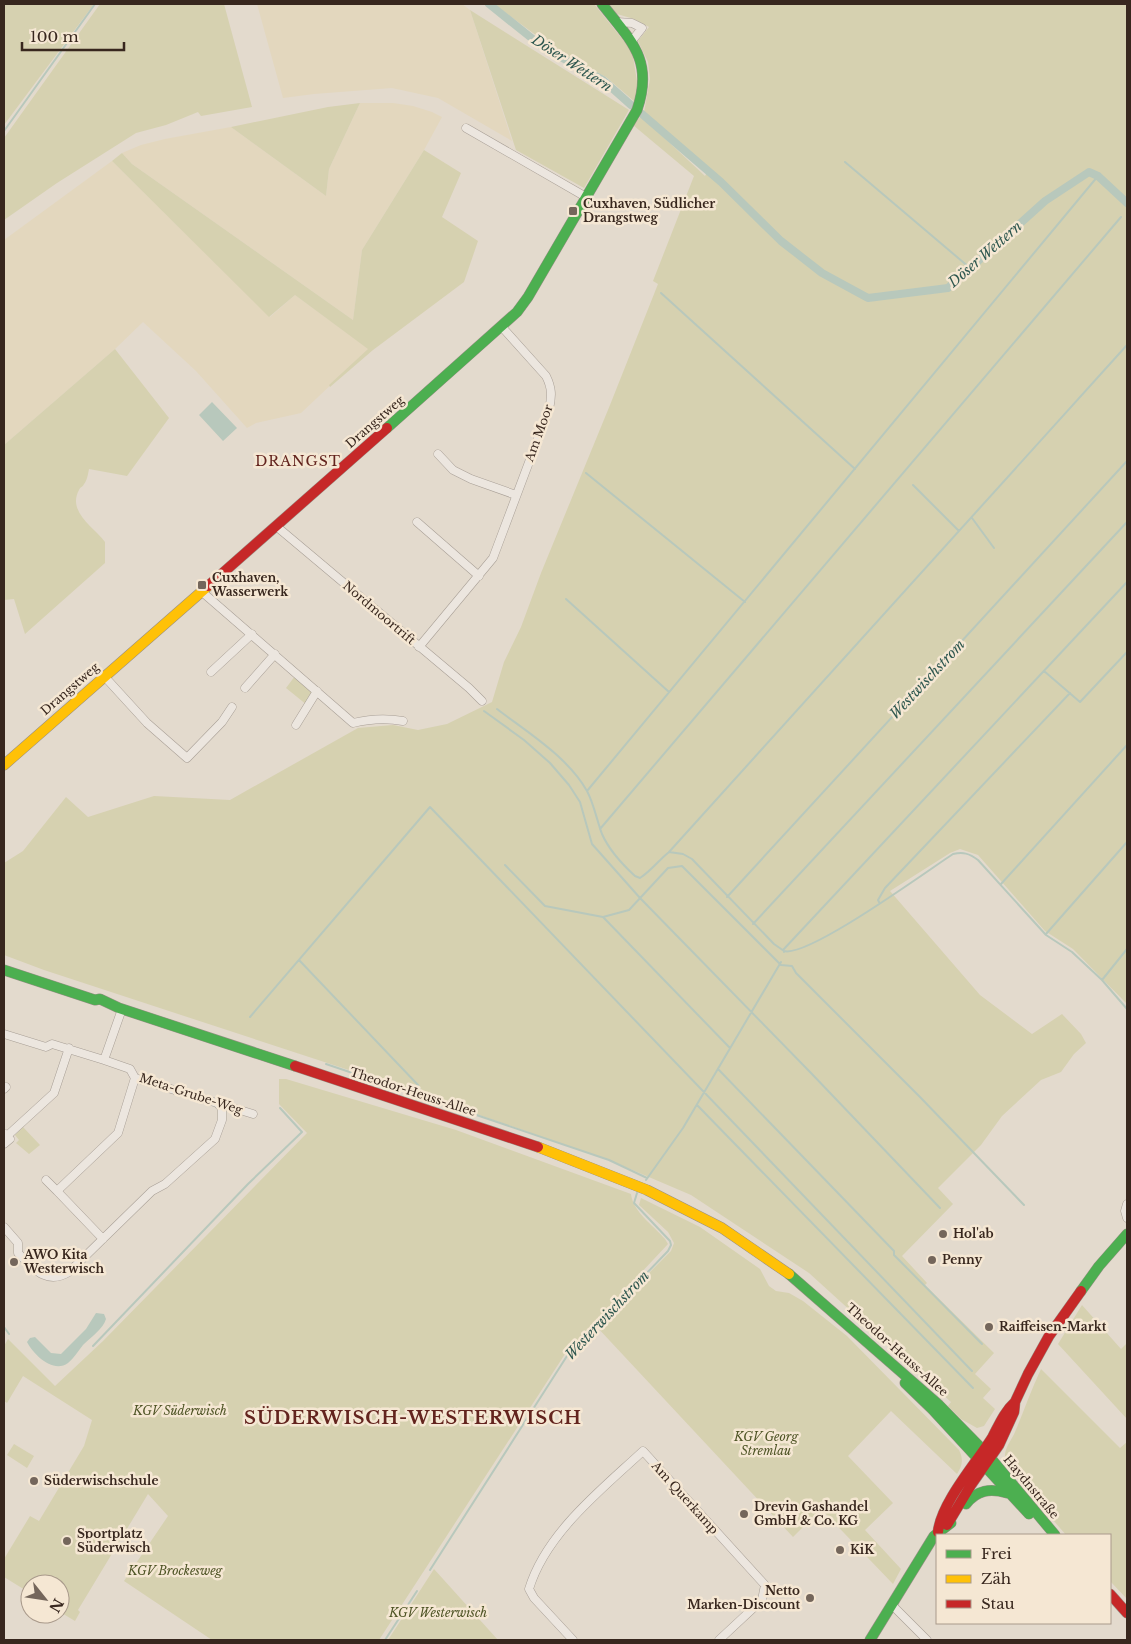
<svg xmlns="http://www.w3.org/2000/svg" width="1131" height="1644" viewBox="0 0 1131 1644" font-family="'Libre Baskerville',serif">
	<rect width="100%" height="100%" fill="#e3dacd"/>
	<path fill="#e3d7be" d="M 257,4 L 462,4 L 470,10 L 512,141 L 438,98 L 392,88 L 314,94 L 283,98 Z
		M 360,103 L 393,103 L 413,106 L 432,112 L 442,117 L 424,150 L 362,250 L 353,320 L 132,164 L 122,153 L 141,145 L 165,139 L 231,127 L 326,196 L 329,169 Z
		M 112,161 L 270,317 L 295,295 L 369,349 L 301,413 L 256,423 L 247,428 L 196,371 L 143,322 L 115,349 L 4,445 L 4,240 Z"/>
	<path fill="#d6d1b0" d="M 4,4 L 94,4 L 4,125 Z
		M 100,4 L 224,4 L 252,107 L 201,116 L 198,112 L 166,125 L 136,133 L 57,183 L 4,220 L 4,138 Z
		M 494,4 L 594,4 L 632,51 L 638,87 L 635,102 L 606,77 L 564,56 Z
		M 608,4 L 1127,4 L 1127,1004 L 1073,949 L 1045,931 L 978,855 L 960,849 L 950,853 L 890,891 L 980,995 L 1032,1034 L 1062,1014 L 1081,1034 L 1086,1043 L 1074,1054 L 1061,1072 L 1041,1080 L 1002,1116 L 981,1145 L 938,1188 L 953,1204 L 902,1256 L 927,1283 L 925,1285 L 994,1353 L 975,1374 L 991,1389 L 983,1398 L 995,1409 L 984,1426 L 977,1428 L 961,1419 L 948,1406 L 951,1402 L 809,1273 L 691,1195 L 609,1160 L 364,1075 L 44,970 L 4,955 L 4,863 L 23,851 L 66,797 L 88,817 L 154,796 L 230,800 L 358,728 L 393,725 L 418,730 L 447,724 L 492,702 L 504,662 L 521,627 L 541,573 L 610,405 L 658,284 L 653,281 L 694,176 L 633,125 L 641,116 L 705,176 L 709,169 L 644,112 L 650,79 L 648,62 L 638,41 L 649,27 L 634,19 L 617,14 Z
		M 470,10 L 629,110 L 584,188 L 516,150 Z
		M 360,103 L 329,169 L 326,196 L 231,127 L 328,107 Z
		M 424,150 L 461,173 L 442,217 L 478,241 L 464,282 L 373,350 L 330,387 L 329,385 L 368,349 L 295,295 L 269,317 L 112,161 L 122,153 L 132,164 L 353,320 L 362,250 Z
		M 115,349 L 169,418 L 127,476 L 89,469 C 88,474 87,481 84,484 C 83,487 80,487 79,490 C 67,512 94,527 105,542 L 105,563 L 25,634 L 14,599 L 4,600 L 4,445 Z
		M 295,676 L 310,689 L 312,695 L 307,705 L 286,688 Z
		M 279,1079 L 286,1079 L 456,1130 L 631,1194 C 633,1212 653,1225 665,1239 L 668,1244 L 565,1354 L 379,1640 L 212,1640 L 124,1581 L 168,1516 L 148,1494 L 78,1610 L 80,1612 L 75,1621 L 60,1612 L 60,1584 L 30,1584 L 30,1593 L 4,1577 L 4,1559 L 30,1516 L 39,1521 L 84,1446 L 92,1420 L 23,1376 L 7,1403 L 4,1401 L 4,1346 L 8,1339 L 55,1386 L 103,1341 L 307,1133 L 279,1104 Z
		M 23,1127 L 40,1145 L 29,1154 L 16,1143 L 19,1140 L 15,1135 Z
		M 641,1198 L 700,1227 L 760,1269 L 769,1286 L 776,1291 L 789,1293 L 803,1301 L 847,1336 L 959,1450 C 964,1460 962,1466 957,1474 L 891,1411 L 848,1456 L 893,1503 L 865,1530 L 901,1569 L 893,1584 L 821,1509 L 793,1537 L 596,1326 L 671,1251 L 674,1243 L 668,1232 L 639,1205 Z
		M 1082,1305 L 1121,1349 L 1127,1343 L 1127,1419 L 1058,1344 Z
		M 1041,1369 L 1120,1448 L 1127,1442 L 1127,1599 L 1110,1581 L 1110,1535 L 1066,1535 L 1017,1478 L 1017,1474 C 1013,1469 1004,1461 1005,1454 C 1006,1446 1012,1439 1015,1432 C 1024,1411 1031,1390 1041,1369 Z
		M 14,1444 L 34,1456 L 27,1468 L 7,1455 Z
		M 434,1569 L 498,1640 L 388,1640 Z"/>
	<path fill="#b8c8bc" d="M 212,402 L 237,428 L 223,441 L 199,415 Z
		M 96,1313 L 104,1314 L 106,1319 C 103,1329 91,1337 83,1345 C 78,1351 74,1358 68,1363 C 53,1374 33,1354 27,1342 L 30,1338 L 35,1337 L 51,1353 L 61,1354 L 86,1329 Z"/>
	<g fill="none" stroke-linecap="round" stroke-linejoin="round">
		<path stroke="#b8c8bc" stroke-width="2" d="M 4,131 L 95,4
			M 845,162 L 970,268
			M 661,293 L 855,469
			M 586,473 L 745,602
			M 913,485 L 959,531
			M 972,518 L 994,548
			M 566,599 L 669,692
			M 1044,671 L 1080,702 L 1127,652
			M 497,709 C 527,732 568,757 587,791 C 594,804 597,821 602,834 C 609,850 623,865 635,876 L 640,878 C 651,871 659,860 669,852 L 683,854 L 692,859 L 774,944 L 784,951 L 784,952
			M 484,711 L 524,740 L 550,763 L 569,785 L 580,802 L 592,844 L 640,898 L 811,1073 L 940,1208
			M 587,791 L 1098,176
			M 600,829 L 1121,217
			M 669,852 L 1127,345
			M 505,865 L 545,906 L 603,917 L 629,910 L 668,868 L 682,866 L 781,965 L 792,966 L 796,973 L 920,1097 L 1024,1205
			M 1001,884 L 1127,745
			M 727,897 L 1127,461
			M 879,902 L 878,900 L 885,888 L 1070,693
			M 603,917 L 730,1048
			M 753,924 L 1127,522
			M 1046,934 L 1127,842
			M 783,950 L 1127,582
			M 784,951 C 808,958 927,871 953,854 C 963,852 969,853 978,860 L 1046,935 L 1072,952 L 1102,980 L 1127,1009
			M 299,960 L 418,1085 L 420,1090 L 418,1094
			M 1102,980 L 1127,949
			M 250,1017 L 430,807 L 972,1371
			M 326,1064 L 609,1160 L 647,1178
			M 718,1069 L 894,1251 L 894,1255 L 982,1344
			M 697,1105 L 973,1388
			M 646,1180 L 683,1128 L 781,962
			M 4,1327 L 9,1334
			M 93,1346 L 248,1184 L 302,1132 L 280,1108
			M 430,1570 L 567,1356 L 668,1251 L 671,1245 L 670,1241 L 634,1203 L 637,1193
			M 385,1640 L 417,1591"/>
		<path stroke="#b8c8bc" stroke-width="8" d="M 489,4 L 544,48 L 603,80 L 631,105
			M 642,114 L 721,182 L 781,241 L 822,273 L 868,298 L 948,288 L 1045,201 L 1089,172 L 1098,176 L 1127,203"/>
		<g stroke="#a89f96" stroke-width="9">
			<path id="street" d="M 617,22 L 632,23 L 642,28 L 631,42
				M 466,128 L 586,197
				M 438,454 L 453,470 L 471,479 L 516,495
				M 417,522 L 479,576
				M 276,526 L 469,688 L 482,701
				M 201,591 L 353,723 C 369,719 387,718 403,721
				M 419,647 L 493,558 L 549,409 C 552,396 552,388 546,376 L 502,327
				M 211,672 L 252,634
				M 104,676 L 147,723 L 187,758 L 222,722 L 232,707
				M 245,688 L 275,654
				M 296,725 L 317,691
				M 4,1034 L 46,1047 L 52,1044 L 104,1060 L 122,1009
				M 104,1060 L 130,1069 L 135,1078 L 253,1114
				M 4,1089 L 6,1087
				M 7,1136 L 54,1093 L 69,1048
				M 4,1144 L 10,1139 L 5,1134
				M 46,1180 L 57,1191
				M 1127,1204 L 1125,1211 L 1127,1218
				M 4,1227 L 18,1243 L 18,1253 C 33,1268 46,1286 69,1272 L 152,1191 L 165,1184 L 215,1139 L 222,1120 L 222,1108 L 218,1104
				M 103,1239 L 57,1191 L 118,1133 L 135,1078
				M 892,1605 L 927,1640
				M 573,1640 L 534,1598 L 529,1589 C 546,1533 601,1490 643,1451 L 765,1585 L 762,1600 L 719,1640"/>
		</g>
		<g stroke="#988f86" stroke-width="11">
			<path id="fast" d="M 387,428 L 517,312 L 528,297 L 637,110 C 654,60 631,41 602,4
				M 4,970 L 95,1000 L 100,999 L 119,1008 L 295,1066
				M 789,1274 L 939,1405 L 988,1455 L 1055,1535
				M 1081,1291 L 1099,1266 L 1127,1234
				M 905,1383 L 933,1410 L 1029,1514
				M 966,1504 C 977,1490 990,1488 1007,1493
				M 870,1640 L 934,1536 L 951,1523"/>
		</g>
		<g stroke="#988f86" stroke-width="11">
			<path id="slow" d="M 4,765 L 208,586
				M 538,1147 L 647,1190 L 722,1228 L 789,1274"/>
		</g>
		<g stroke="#988f86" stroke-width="11">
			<path id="jam" d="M 208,586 L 387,428
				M 295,1066 L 538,1147
				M 947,1525 L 971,1485 L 999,1445 L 1014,1412 L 1015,1402 L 1028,1374 L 1049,1336 L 1081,1291
				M 938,1532 C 941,1503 976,1463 992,1438 C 999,1425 1004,1412 1015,1402
				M 1110,1594 L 1127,1613"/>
		</g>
		<use href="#street" stroke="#ece6df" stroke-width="8"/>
		<use href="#fast" stroke="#4caf50" stroke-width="10"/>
		<use href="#slow" stroke="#ffc107" stroke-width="10"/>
		<use href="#jam" stroke="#c62828" stroke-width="10"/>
	</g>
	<g fill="#74665b" stroke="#f5e7d3" stroke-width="2">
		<rect x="568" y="206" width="10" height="10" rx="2.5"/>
		<rect x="197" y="580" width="10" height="10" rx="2.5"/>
		<circle cx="943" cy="1234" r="5"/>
		<circle cx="932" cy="1260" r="5"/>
		<circle cx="14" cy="1262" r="5"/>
		<circle cx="989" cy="1327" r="5"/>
		<circle cx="34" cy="1481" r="5"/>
		<circle cx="744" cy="1514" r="5"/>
		<circle cx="67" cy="1541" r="5"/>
		<circle cx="840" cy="1550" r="5"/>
		<circle cx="810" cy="1598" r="5"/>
	</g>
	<g text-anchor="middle" stroke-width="5" stroke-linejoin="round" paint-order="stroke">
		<g font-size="12" font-weight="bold" fill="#38271e" stroke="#f5e7d3" text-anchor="start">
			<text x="583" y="208">Cuxhaven, Südlicher<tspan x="583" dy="14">Drangstweg</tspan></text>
			<text x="212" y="582">Cuxhaven,<tspan x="212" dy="14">Wasserwerk</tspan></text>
			<text x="953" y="1238">Hol'ab</text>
			<text x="24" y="1259">AWO Kita<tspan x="24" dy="14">Westerwisch</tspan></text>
			<text x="942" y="1264">Penny</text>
			<text x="999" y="1331">Raiffeisen-Markt</text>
			<text x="44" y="1485">Süderwischschule</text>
			<text x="754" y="1511">Drevin Gashandel<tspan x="754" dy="14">GmbH &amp; Co. KG</tspan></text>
			<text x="77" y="1538">Sportplatz<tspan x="77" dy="14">Süderwisch</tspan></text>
			<text x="850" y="1554">KiK</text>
			<text x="800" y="1595" text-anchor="end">Netto<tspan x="800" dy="14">Marken-Discount</tspan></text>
		</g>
		<g font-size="12" fill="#38271e" stroke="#f5e7d3">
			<text transform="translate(375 422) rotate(-41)" y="4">Drangstweg</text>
			<text transform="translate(539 433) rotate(-70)" y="4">Am Moor</text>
			<text transform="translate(379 613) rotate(40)" y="4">Nordmoortrift</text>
			<text transform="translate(70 689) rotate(-41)" y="4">Drangstweg</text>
			<text transform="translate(413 1092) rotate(18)" y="4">Theodor-Heuss-Allee</text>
			<text transform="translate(191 1094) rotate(18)" y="4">Meta-Grube-Weg</text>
			<text transform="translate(897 1350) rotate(42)" y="4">Theodor-Heuss-Allee</text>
			<text transform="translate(1031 1487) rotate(50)" y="4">Haydnstraße</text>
			<text transform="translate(685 1498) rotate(48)" y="4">Am Querkamp</text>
		</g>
		<g font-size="12" font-style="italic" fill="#4e5425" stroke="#f5e7d3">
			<text x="180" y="1415">KGV Süderwisch</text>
			<text x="766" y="1441">KGV Georg<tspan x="766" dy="14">Stremlau</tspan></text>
			<text x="175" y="1575">KGV Brockesweg</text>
			<text x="438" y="1617">KGV Westerwisch</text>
		</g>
		<g font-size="14" font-style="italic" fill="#2e574f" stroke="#f5e7d3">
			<text transform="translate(572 63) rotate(33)" y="5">Döser Wettern</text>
			<text transform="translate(985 254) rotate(-41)" y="5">Döser Wettern</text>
			<text transform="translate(927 679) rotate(-47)" y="5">Westwischstrom</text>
			<text transform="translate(607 1315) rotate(-47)" y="5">Westerwischstrom</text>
		</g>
		<g font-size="14" letter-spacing="1" fill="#63241e" stroke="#f5e7d3">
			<text x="298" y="466">DRANGST</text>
		</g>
		<g font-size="18" font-weight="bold" letter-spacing="1" fill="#63241e" stroke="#f5e7d3">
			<text x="413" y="1424">SÜDERWISCH-WESTERWISCH</text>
		</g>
	</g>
	<rect width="1131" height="1644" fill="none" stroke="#38271e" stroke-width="10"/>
	<rect x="936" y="1534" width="175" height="90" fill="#f5e7d3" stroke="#a99a8b"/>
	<rect x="946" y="1550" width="25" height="8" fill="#4caf50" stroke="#a99a8b"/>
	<text x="981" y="1559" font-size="15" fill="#38271e">Frei</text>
	<rect x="946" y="1575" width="25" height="8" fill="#ffc107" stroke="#a99a8b"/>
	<text x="981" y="1584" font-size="15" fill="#38271e">Zäh</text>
	<rect x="946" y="1600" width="25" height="8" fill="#c62828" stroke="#a99a8b"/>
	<text x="981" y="1609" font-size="15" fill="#38271e">Stau</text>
	<g transform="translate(45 1599) rotate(120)"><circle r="24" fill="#f5e7d3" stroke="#a99a8b"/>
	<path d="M0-4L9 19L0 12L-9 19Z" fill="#74665b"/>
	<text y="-8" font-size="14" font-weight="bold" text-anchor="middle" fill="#38271e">N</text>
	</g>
	<path d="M22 42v8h102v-8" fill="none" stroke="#38271e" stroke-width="2.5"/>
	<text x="30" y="42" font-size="15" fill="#38271e" stroke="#f5e7d3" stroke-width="4" paint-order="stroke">100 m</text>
</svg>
